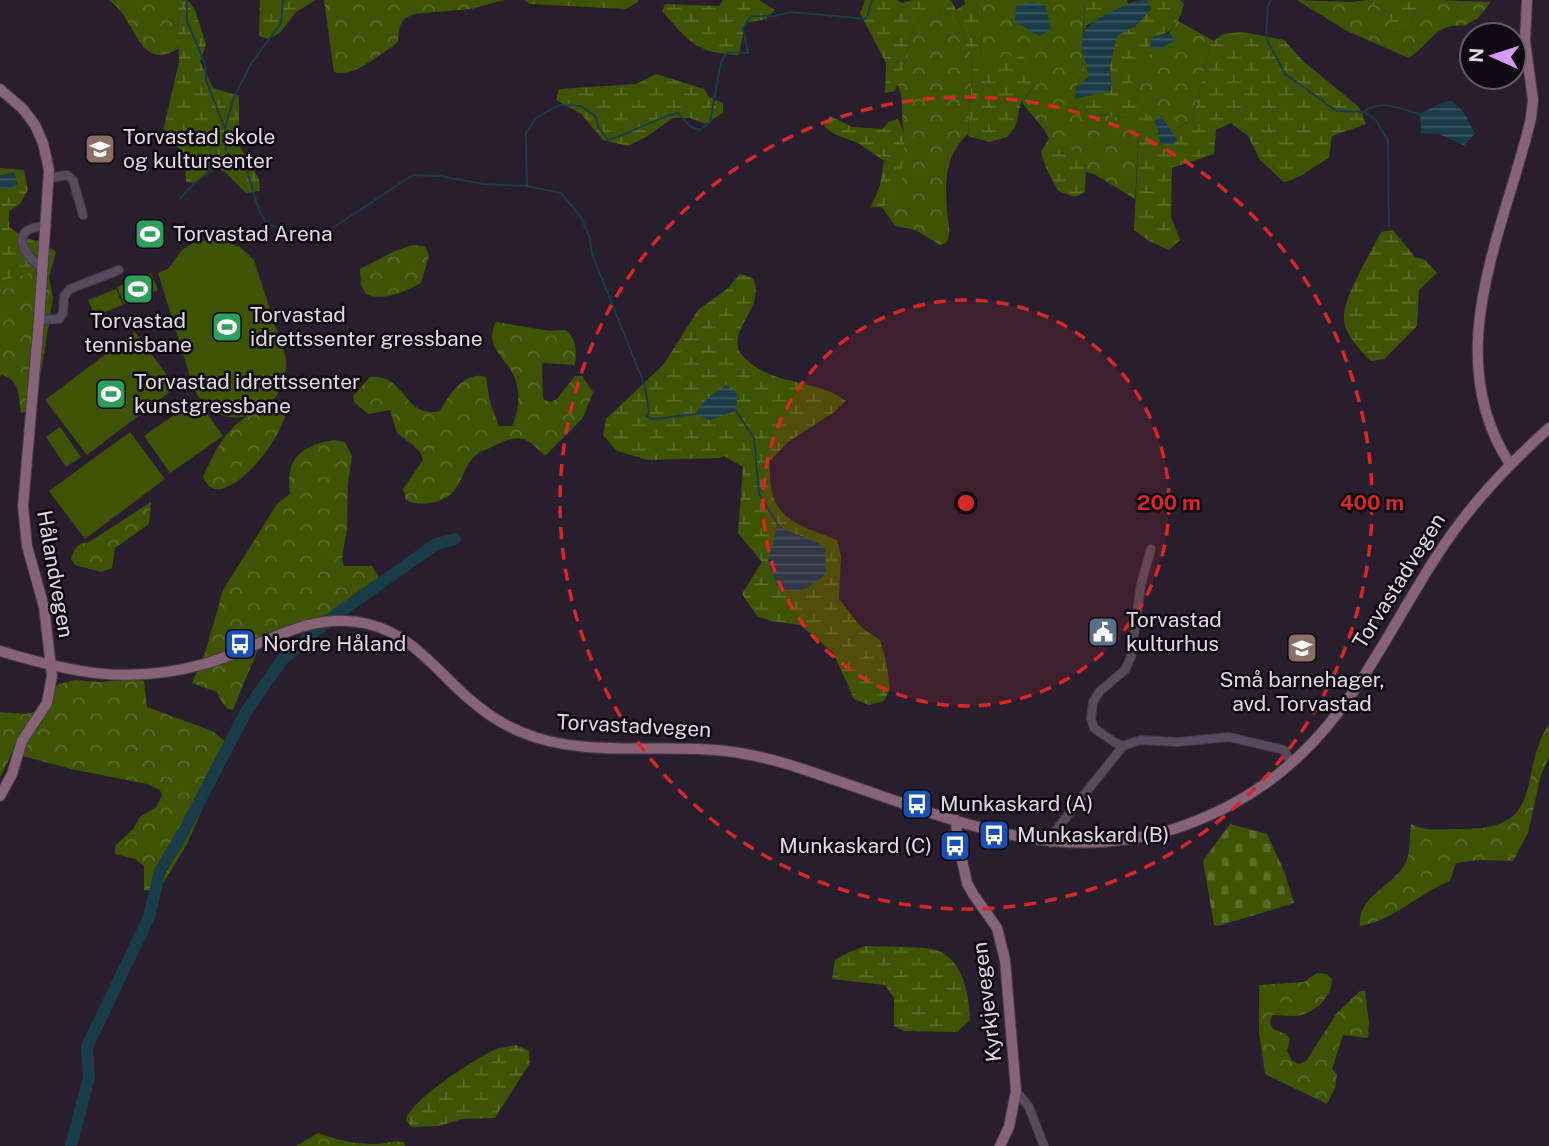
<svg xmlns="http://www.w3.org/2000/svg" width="1549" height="1146" viewBox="0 0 1549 1146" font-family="'Public Sans',sans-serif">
	<defs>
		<pattern id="forest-crowns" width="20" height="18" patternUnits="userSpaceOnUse" patternTransform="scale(1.75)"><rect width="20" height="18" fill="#3e5404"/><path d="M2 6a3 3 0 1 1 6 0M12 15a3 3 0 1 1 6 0" fill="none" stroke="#5a6c28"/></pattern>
		<pattern id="wetland-marsh" width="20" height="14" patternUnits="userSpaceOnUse" patternTransform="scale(1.75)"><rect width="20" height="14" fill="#3e5404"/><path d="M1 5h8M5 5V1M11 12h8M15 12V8" fill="none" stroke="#5a6c28"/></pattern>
		<pattern id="cemetery-stones" width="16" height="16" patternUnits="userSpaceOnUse" patternTransform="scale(1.75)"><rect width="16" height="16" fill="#3e5404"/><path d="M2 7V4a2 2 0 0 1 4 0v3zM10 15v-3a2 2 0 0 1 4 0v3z" fill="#5a6c28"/></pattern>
		<pattern id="water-rules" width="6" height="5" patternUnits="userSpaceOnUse" patternTransform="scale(1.75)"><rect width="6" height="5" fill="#1a3c49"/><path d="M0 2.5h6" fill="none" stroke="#3b5863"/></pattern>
	</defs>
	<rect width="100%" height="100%" fill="#291e2e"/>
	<path fill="url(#forest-crowns)" fill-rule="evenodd" d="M 108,0 L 178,0 L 179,48 C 137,75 137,16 108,0 Z
		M 324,0 L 504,0 L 471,9 L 414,14 C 399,20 399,26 398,41 L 393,46 C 377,56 353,78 334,72 Z
		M 973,0 L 1085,0 L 1081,75 L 1073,98 L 1077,113 L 1130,118 L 1139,131 L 1135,199 L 1094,174 L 1086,172 L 1086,166 L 1049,139 L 1044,129 L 1022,103 L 1037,82 L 980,59 L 983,12 ZM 1017,7 L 1040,36 L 1016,22 Z
		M 1297,0 L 1351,2 L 1366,0 L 1387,11 L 1394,32 L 1406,30 L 1415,15 L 1438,4 L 1438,0 L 1491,2 L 1478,18 L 1464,26 C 1436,22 1430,44 1409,58 L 1347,31 Z
		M 954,13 L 964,31 L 966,44 L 973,59 L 968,134 C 945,155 945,181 947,211 C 948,223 952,232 946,243 L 940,245 L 916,230 L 895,226 L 882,207 L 884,207 L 905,135 C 899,118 906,100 897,84 L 903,69 L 911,31 L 921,16 Z
		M 1178,21 L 1214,41 L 1210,44 L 1193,118 L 1174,131 L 1170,130 L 1161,117 L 1156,123 L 1152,122 L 1134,95 L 1131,77 L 1156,48 L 1175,40 L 1169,33 Z
		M 412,245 L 425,246 L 429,256 L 421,283 C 406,291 383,302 366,294 L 361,285 L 360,269 L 395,251 Z
		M 34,271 L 49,277 L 53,298 L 35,409 L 21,413 C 18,396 21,381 2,375 L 0,377 L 0,282 Z
		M 496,322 L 550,331 L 566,330 C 576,338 577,353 575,365 L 543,363 L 542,366 L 543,399 L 550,402 L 557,399 L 575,376 L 582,376 L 593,392 L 583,418 L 545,456 C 526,436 520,433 494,446 C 488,449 480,451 475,456 C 464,466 462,483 452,493 C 440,504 420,507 406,500 L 403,489 L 423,460 L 420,452 L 413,445 L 397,433 L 390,410 L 368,414 L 354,402 L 353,396 L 370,377 C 406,373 403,419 440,411 C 449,395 465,370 486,377 L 490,402 L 499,426 L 512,426 C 519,411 521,392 514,376 C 505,356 483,347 496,322 Z
		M 273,401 L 285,412 C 285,434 239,494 214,489 C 208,487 206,482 203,477 C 213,455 223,433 244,418 C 254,411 264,411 273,401 Z
		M 334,440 L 345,442 L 352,456 L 348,483 L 347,529 L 342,558 L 344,566 L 372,566 L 382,583 L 365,591 L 350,602 L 352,603 L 260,644 L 233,710 C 224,709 221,700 217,692 L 192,683 L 206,650 L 223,590 L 277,504 L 290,494 C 285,459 301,445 334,440 Z
		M 151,502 L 149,524 L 115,548 L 112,568 L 101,572 L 75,565 L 71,559 C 74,548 78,543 89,542 Z
		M 139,679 L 144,681 L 147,707 L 212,731 L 224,740 L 226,746 L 222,771 L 208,796 L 188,842 L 158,892 L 144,890 L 144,866 L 135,859 L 115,854 L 115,846 L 133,829 L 140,817 L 156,807 L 162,796 L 160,790 L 147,784 L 71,769 L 12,753 L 0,778 L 0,712 L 25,714 L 35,712 L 59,684 L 75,680 L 99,682 Z
		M 1549,724 L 1549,757 L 1541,775 L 1528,833 L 1513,861 L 1478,860 L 1456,863 L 1450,881 C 1419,893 1395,920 1360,926 C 1357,895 1394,887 1406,862 C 1411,851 1409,836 1411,824 C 1424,832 1444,829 1459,829 C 1549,831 1516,775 1549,724 Z
		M 1317,973 L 1327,974 L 1332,979 C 1332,998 1313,1015 1295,1016 C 1287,1016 1279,1015 1272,1015 L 1270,1023 L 1273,1029 L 1286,1034 L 1290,1039 L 1287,1051 L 1292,1061 L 1299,1064 L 1306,1061 L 1337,1013 L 1360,991 L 1365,991 L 1369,1023 L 1368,1038 L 1343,1035 L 1332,1069 L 1337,1074 L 1335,1088 L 1327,1104 L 1265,1074 L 1259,1033 L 1259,985 L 1304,982 Z
		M 318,1133 C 334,1139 358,1145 375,1144 C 386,1144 393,1140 404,1142 L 405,1146 L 296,1146 Z"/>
	<path fill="url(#wetland-marsh)" d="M 178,0 L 188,0 L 195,10 L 206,44 L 200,62 L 213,88 L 239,96 L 239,145 L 259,179 L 260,191 L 246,193 L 225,172 L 213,166 L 196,183 L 186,182 L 185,155 L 163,131 L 179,62 Z
		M 260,0 L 316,0 L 296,12 L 280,33 L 269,39 L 259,36 Z
		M 524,0 L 638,0 L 638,2 L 626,9 L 530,4 Z
		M 723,0 L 759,0 L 775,10 L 766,19 L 745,23 L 739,55 C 695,53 690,42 662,11 L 665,4 L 719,6 Z
		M 865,0 L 897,0 L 902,3 L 912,0 L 951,0 L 956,10 L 965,4 L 964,0 L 973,0 L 983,12 L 980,59 L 992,63 L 1003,56 L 1024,57 L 1037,82 L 1021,103 L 1015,127 L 1007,137 L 989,142 L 968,136 L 973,59 L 966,44 L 964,31 L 954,13 L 921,16 L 911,31 L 903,69 L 895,91 L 885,93 L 886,63 L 860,13 Z
		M 1085,0 L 1127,0 L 1128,4 L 1140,0 L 1087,25 L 1084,31 Z
		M 1147,0 L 1180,0 L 1184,4 C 1178,25 1174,32 1153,37 L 1156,48 L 1132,77 L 1134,95 L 1152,122 L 1156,123 L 1161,144 L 1177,140 L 1169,129 L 1174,131 L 1193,118 L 1210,44 L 1223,34 L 1243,32 L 1284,40 L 1303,61 L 1359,107 L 1366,124 L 1332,136 L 1329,158 C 1313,166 1301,179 1284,182 L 1260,160 L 1248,136 L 1231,123 L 1216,130 L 1214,154 L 1172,168 L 1171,217 L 1180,240 L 1169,250 L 1149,241 L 1134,230 L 1139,131 L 1129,118 L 1077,113 L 1073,98 L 1076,90 L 1075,98 L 1111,90 L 1110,65 L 1117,35 L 1135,26 L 1151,9 Z
		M 1366,0 L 1438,0 L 1438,4 L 1415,15 L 1406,30 L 1393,32 L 1387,11 Z
		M 1083,44 L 1089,77 L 1077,88 L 1081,75 Z
		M 656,74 L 704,89 L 709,97 L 723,103 L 723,113 L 705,124 L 690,118 L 673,118 L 646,137 L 628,146 L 603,140 L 581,114 L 556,100 L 559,89 L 636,84 Z
		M 830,116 L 852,127 L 883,129 L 888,122 L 898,119 L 905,135 L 902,182 L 884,207 L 871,207 L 880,185 L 884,161 L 858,143 L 834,134 L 824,126 Z
		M 1050,137 L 1065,142 L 1086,167 L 1085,192 L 1075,197 L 1058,191 L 1046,168 L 1041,152 Z
		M 0,168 L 24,170 L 28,190 L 20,204 L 9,211 L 9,227 L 25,238 L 43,242 L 56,252 L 49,277 L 34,271 L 0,282 L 0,188 L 10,189 L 14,172 L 0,176 Z
		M 1393,230 L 1415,257 L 1425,260 L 1437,273 L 1419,290 L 1417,326 L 1384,359 L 1371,361 C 1361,351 1345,335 1344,320 C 1342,298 1371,253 1381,232 Z
		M 740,274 L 753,278 C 765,307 733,324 738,348 C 740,354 744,357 748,361 C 775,386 818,379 846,401 L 833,413 L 788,442 L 770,461 C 767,517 790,522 837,540 L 841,556 L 839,599 L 862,628 L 880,640 L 886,660 L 890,689 L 884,701 L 869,705 L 854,699 L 833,652 L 800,625 L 771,621 L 757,616 L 742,594 L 762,562 L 738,533 L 743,467 L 724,456 L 719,458 L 648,460 L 617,451 L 603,435 L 606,419 L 664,364 L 698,310 L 727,289 Z
		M 865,946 C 880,947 924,946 936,950 C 964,960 969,995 970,1020 L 957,1032 L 904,1031 L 894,1026 L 894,998 L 885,985 L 832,979 L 835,960 L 847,953 Z
		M 516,1045 L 529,1051 L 530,1063 L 495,1118 L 462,1119 L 439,1126 L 411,1127 L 406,1119 C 414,1098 472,1061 494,1050 C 500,1047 509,1047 516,1045 Z"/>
	<path fill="url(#cemetery-stones)" d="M 1230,824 L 1267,834 L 1284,871 L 1294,903 L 1218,926 L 1214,925 L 1203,861 Z"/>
	<path fill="#3e5404" d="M 215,238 L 240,247 L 254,260 L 286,358 C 291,411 228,440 198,396 C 191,386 189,372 185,360 C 176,331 167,302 158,273 L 168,269 L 182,250 L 193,243 Z
		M 151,273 L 158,290 L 124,304 L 117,287 Z
		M 116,289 L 123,305 L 95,316 L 88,300 Z
		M 135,332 L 176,387 L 87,455 L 45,400 Z
		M 197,399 L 223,436 L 170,473 L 144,436 Z
		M 60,427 L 81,457 L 66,467 L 46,437 Z
		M 130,432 L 165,479 L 85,539 L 49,491 Z"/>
	<path fill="url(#water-rules)" d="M 1147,0 L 1151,9 L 1135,26 L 1117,36 L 1110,65 L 1111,90 L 1075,99 L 1076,88 L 1089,77 C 1087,65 1081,50 1082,38 C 1083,21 1132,0 1147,0 Z
		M 1032,2 L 1045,5 L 1051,29 L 1040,36 L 1015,22 L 1016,6 Z
		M 1169,33 L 1175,40 L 1159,50 L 1149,46 L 1153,37 Z
		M 1451,101 L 1464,112 L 1475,134 L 1464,145 L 1439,134 L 1421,133 L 1420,114 L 1441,103 Z
		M 1161,116 L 1177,140 L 1174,145 L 1161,144 L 1155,121 Z
		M 14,172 L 18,184 L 10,189 L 0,188 L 0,176 Z
		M 726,385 L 737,393 L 736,411 L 709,420 L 695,414 L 705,400 Z
		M 778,525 C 793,536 811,536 825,548 L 826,574 C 809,588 799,597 777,586 L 768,560 Z"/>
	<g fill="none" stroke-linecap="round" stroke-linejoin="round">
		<path stroke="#1a3c49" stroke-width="2" d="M 187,0 L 187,21 L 205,64 L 206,80 L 225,129 L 226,150 L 231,158 L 247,171 L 259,210 L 265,221 L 295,238 L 316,239 L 413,175 L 440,176 L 483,184 L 527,186 L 561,193 L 581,217 L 590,238 L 592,254 L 645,386 L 649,412 L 646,416 L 653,419 L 695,414
			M 1271,0 L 1268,5 L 1266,38 L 1285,74 L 1337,111 L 1364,112 L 1376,120 L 1388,141 L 1389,227
			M 1365,111 C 1384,99 1400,109 1420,114
			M 225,128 L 234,97 L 251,64 L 281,23 L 283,0
			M 527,185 L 526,133 L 536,118 L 559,105 L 581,106 L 596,117 L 598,127 L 608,140 C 632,133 653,119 678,113 L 690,126 L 700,130 L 710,122 L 721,62 L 727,52 L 748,53 L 743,28 L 751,16 L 775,16 L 792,12 L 866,19 L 872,0
			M 180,199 L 195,182 L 231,158
			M 736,411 L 754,438 L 759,494 L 778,525"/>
		<path stroke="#1a3c49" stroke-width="12" d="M 71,1146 L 89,1077 L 87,1047 L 149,917 L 160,871 L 184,831 L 247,710 L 282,660 L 334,616 L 436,544 L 455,539"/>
		<g stroke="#443a47" stroke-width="10">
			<path id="street" d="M 50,178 L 67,175 L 73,180 L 83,215
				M 43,269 C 21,253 8,227 47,226
				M 39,320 L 59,319 L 63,313 L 64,296 L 70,289 L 119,270
				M 1123,746 L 1114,742 L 1094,728 L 1091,719 L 1093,702 L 1100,691 L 1125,670 L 1131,657 L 1141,584 L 1151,549
				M 1051,843 L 1056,830 L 1123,746 L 1140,740 L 1178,742 L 1229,737 L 1284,750 L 1291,763
				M 1016,1091 L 1029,1107 L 1044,1146"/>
		</g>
		<g stroke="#443a47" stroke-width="12">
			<path id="secondary" d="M 0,89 L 23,109 L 35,125 L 43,143 L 49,170 L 39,320 L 23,506 L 27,546 L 44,607 L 52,676 L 47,703 L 22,741 L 12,774 L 0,796
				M 1510,464 C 1438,354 1505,230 1531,118 L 1533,100 L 1525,41 L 1527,0
				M 0,651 C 73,673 128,685 204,664 C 260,649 307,609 368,624 C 411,634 436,670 468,698 C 484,712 501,724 521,732 C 589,761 673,740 745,754 C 775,759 803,769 832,779 C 947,817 1051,867 1174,829 C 1220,814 1263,790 1298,757 C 1357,703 1393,623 1436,557 C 1468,507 1506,467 1549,428
				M 956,820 L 957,837 L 967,883 L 973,894 L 997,928 L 1005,960 L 1016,1091 L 1009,1127 L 1000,1146"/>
		</g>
		<use href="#street" stroke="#574a5c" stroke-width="8"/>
		<use href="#secondary" stroke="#866476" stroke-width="10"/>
	</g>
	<circle cx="966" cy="503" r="203" fill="#d62828" fill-opacity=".12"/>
	<g fill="none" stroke="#d62828" stroke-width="3.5" stroke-dasharray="12 9">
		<circle cx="966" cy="503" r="203"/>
		<circle cx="966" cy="503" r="406"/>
	</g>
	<defs>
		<g id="school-square" transform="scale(1.575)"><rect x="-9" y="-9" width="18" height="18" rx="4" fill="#8d6e63" stroke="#0f0a11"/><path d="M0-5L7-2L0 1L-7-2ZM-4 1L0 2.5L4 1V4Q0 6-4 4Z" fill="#fff"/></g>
		<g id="stadium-square" transform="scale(1.575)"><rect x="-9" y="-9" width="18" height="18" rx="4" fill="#2e9e5b" stroke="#0f0a11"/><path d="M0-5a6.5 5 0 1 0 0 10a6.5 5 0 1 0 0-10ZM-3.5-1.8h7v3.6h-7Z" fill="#fff"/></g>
		<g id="civic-square" transform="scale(1.575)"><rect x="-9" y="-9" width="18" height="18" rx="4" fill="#5c6f8a" stroke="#0f0a11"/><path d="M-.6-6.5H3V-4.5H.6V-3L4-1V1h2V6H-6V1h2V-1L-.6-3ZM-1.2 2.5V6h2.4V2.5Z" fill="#fff"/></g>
		<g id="bus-square" transform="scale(1.575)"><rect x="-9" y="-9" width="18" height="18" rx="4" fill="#1a4fb4" stroke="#0f0a11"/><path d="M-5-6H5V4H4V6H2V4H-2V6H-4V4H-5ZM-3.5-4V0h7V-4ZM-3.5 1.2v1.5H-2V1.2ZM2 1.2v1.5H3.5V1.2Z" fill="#fff"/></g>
	</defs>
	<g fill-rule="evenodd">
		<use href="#school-square" x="100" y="149"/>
		<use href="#stadium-square" x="150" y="234"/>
		<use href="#stadium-square" x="138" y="289"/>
		<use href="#stadium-square" x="227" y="327"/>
		<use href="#stadium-square" x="111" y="394"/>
		<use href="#civic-square" x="1103" y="632"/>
		<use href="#bus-square" x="240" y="644"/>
		<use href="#school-square" x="1302" y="648"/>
		<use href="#bus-square" x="917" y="804"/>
		<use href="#bus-square" x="994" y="835"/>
		<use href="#bus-square" x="955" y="846"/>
	</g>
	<g text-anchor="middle" stroke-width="5" stroke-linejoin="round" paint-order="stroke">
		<g font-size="21" fill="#e1dae4" stroke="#0f0a11" text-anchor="start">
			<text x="123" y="144">Torvastad skole<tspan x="123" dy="24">og kultursenter</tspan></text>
			<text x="173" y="241">Torvastad Arena</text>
			<text x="250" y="322">Torvastad<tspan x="250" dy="24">idrettssenter gressbane</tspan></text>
			<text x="138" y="328" text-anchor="middle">Torvastad<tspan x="138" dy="24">tennisbane</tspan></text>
			<text x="134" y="389">Torvastad idrettssenter<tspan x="134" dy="24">kunstgressbane</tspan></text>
			<text x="1126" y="627">Torvastad<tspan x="1126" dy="24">kulturhus</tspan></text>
			<text x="263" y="651">Nordre Håland</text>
			<text x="1302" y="687" text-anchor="middle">Små barnehager,<tspan x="1302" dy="24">avd. Torvastad</tspan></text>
			<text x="940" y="811">Munkaskard (A)</text>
			<text x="1017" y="842">Munkaskard (B)</text>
			<text x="932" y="853" text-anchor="end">Munkaskard (C)</text>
		</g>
		<g font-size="21" fill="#e1dae4" stroke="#0f0a11">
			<text transform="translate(55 574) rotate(80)" y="7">Hålandvegen</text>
			<text transform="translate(1399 581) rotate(-58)" y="7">Torvastadvegen</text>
			<text transform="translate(634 726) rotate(3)" y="7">Torvastadvegen</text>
			<text transform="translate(987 1002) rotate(-97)" y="7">Kyrkjevegen</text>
		</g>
	</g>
	<circle cx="966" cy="503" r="10" fill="#d62828" stroke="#0f0a11" stroke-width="3.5"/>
	<g font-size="21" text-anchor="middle" font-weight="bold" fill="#d62828" stroke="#0f0a11" stroke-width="5" stroke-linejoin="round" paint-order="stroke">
		<text x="1169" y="510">200 m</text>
		<text x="1372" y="510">400 m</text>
	</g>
	<g transform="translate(1493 56) rotate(273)"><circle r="33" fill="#0f0a11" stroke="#635d65" stroke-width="2"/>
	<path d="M0-5L12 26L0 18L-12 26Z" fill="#d59bfb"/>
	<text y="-10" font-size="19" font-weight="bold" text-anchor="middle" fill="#e1dae4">N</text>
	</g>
</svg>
